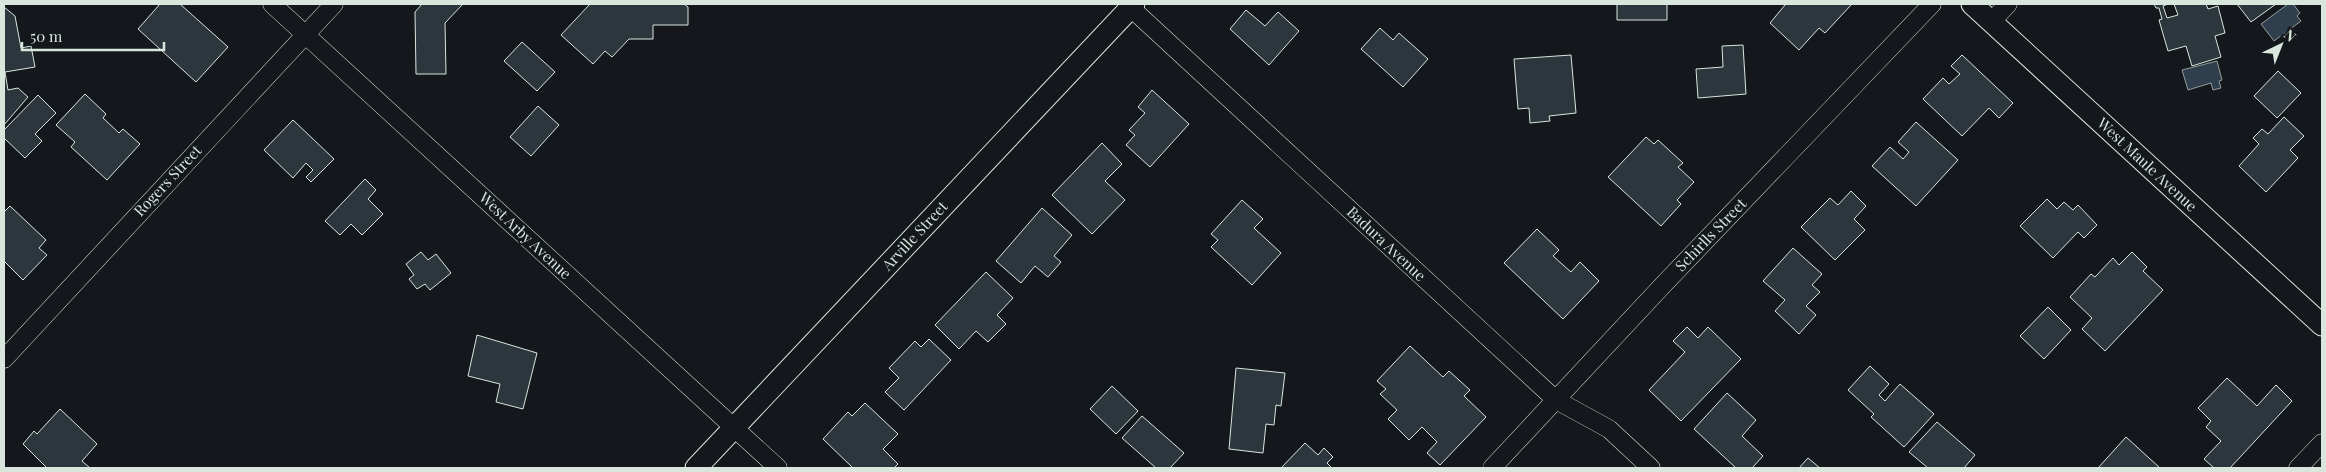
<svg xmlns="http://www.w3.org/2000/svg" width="2326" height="472" viewBox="0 0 2326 472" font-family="'Playfair Display',serif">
	<rect width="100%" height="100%" fill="#14181c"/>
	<path fill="#2f3f4d" stroke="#939e99" d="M 2288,4 L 2293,4 L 2300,13 L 2297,16 L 2301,21 L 2274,41 L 2261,24 Z
		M 2217,61 L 2222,80 L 2219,81 L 2221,88 L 2213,90 L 2211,83 L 2188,90 L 2182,70 Z"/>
	<path fill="#2c363c" stroke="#d8e6dc" d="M 160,4 L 180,4 L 228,47 L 196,82 L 138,29 Z
		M 422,4 L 463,4 L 445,23 L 446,74 L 416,74 L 415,12 Z
		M 590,4 L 684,4 L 688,7 L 688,25 L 653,25 L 653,39 L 629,39 L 612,57 L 605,51 L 593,64 L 561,35 Z
		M 1617,4 L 1667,4 L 1667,20 L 1617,20 Z
		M 1784,4 L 1852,4 L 1825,33 L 1819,28 L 1799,50 L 1770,23 L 1785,5 Z
		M 2154,4 L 2168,4 L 2163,6 L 2167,18 L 2178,15 L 2174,4 L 2206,4 L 2208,9 L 2218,6 L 2225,33 L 2215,36 L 2221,57 L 2192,66 L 2186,46 L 2168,51 L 2159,20 L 2162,19 L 2159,8 L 2156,8 Z
		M 2237,4 L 2276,4 L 2251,22 Z
		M 4,7 L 15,16 L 21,48 L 31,46 L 35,67 L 5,72 L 8,90 L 18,88 L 28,97 L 4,125 Z
		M 1246,10 L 1265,26 L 1278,12 L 1299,31 L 1269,65 L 1230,29 Z
		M 1380,28 L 1393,40 L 1399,33 L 1428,59 L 1403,87 L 1361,49 Z
		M 522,42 L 555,72 L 537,91 L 504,61 Z
		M 1743,45 L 1746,94 L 1698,98 L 1696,69 L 1723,67 L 1722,46 Z
		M 1571,55 L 1576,113 L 1549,116 L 1550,121 L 1530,123 L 1529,108 L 1518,109 L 1514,59 Z
		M 1962,55 L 2013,103 L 1999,118 L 1989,108 L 1962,136 L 1923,99 L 1943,78 L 1949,84 L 1960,74 L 1951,66 Z
		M 2278,71 L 2301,93 L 2277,118 L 2254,96 Z
		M 1152,90 L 1189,124 L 1150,167 L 1126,145 L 1135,135 L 1129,130 L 1145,113 L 1138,107 Z
		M 85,94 L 106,114 L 103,118 L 119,133 L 123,129 L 140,144 L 107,180 L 71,147 L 75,142 L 56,125 Z
		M 38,95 L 56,113 L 35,134 L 42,141 L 25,158 L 4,138 L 4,130 Z
		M 538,106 L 559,125 L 531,156 L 510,137 Z
		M 2284,117 L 2304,136 L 2290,150 L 2298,158 L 2266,192 L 2239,166 L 2259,144 L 2253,138 L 2262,129 L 2268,134 Z
		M 293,120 L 334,159 L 311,182 L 306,177 L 313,170 L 306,163 L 293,178 L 264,150 Z
		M 1916,122 L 1958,160 L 1916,206 L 1872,166 L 1890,147 L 1903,159 L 1909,152 L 1898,142 Z
		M 1646,137 L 1654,144 L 1658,140 L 1683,163 L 1678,167 L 1694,182 L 1677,200 L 1681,204 L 1661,226 L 1608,177 Z
		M 1102,143 L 1122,164 L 1105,181 L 1125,200 L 1092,234 L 1052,195 Z
		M 365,179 L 376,190 L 368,199 L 383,214 L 362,235 L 351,224 L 340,235 L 325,221 Z
		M 1851,191 L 1866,206 L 1854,219 L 1865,230 L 1835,260 L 1801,227 L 1830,198 L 1838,205 Z
		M 2047,199 L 2057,209 L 2064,202 L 2073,210 L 2078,205 L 2097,225 L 2084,238 L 2078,232 L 2053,258 L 2020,226 Z
		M 1242,200 L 1263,219 L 1254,228 L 1281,253 L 1252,285 L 1211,247 L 1218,240 L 1211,234 Z
		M 10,206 L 46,240 L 39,248 L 47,255 L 23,280 L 4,261 L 4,212 Z
		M 1042,208 L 1072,235 L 1054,256 L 1061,262 L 1048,277 L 1035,266 L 1021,283 L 996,261 Z
		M 1537,229 L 1559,250 L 1553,256 L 1571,272 L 1580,262 L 1599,281 L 1563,319 L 1504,263 Z
		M 1793,248 L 1822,274 L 1812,285 L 1820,292 L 1806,306 L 1816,315 L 1799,334 L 1775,311 L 1785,300 L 1763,281 Z
		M 421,252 L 428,260 L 436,254 L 451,273 L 430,290 L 425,284 L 417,289 L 409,279 L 414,275 L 406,264 Z
		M 2132,252 L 2147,267 L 2143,271 L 2163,290 L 2105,351 L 2082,329 L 2092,318 L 2070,297 L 2091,274 L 2095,277 L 2113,258 L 2119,265 Z
		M 986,272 L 1013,298 L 997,315 L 1006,324 L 988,342 L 976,331 L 959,349 L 935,325 Z
		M 2048,307 L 2071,330 L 2044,359 L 2020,336 Z
		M 1687,327 L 1698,338 L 1708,327 L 1741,359 L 1681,421 L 1649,390 L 1685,352 L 1673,341 Z
		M 477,335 L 537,353 L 523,409 L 496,402 L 500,384 L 468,376 Z
		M 929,339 L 951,360 L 904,410 L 885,392 L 899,378 L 889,368 L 915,341 L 921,347 Z
		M 1410,346 L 1443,377 L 1449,371 L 1470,390 L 1464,396 L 1486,417 L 1440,465 L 1427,453 L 1437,442 L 1422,427 L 1409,440 L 1388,419 L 1397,410 L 1380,394 L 1386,389 L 1377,381 Z
		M 1870,366 L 1889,384 L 1879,395 L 1885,401 L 1900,384 L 1934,414 L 1904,447 L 1871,417 L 1874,414 L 1848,390 Z
		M 1236,368 L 1285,373 L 1281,406 L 1276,405 L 1274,425 L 1266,424 L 1263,453 L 1229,449 Z
		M 2227,378 L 2257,406 L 2276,385 L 2292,401 L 2230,468 L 2214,468 L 2204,459 L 2221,441 L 2206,427 L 2211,421 L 2198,408 Z
		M 1112,386 L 1138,411 L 1116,434 L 1090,409 Z
		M 1727,393 L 1756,420 L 1742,436 L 1763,456 L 1752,468 L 1736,468 L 1694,429 Z
		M 865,403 L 898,434 L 883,449 L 898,464 L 894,468 L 853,468 L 823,439 L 848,412 L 852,416 Z
		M 60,409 L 97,444 L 82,461 L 90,468 L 47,468 L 23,444 L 34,431 L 37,434 Z
		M 1142,416 L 1184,453 L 1170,468 L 1156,468 L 1122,438 Z
		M 1937,422 L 1975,455 L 1964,468 L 1928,468 L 1909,452 Z
		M 2126,437 L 2160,468 L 2098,468 Z
		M 1305,443 L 1318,455 L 1324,448 L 1333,457 L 1327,463 L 1332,468 L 1281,468 Z
		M 1808,458 L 1820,468 L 1799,468 Z"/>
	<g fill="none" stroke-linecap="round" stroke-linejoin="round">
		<g stroke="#d8e6dc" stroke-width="19">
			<path id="minor" d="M 272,4 L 778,468
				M 1130,7 L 1556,400 L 1609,429 L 1651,468
				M 1991,22 L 2008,4
				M 4,359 L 334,4
				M 1492,468 L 1663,285 L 1932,4
				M 2298,468 L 2322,443"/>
		</g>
		<g stroke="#d8e6dc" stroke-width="23">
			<path id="tertiary" d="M 1972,4 L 2322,325
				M 696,468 L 1134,4"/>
		</g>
		<use href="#minor" stroke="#14181c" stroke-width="18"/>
		<use href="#tertiary" stroke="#14181c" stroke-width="21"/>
	</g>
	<g text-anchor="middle" stroke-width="4" stroke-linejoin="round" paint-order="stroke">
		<g font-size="15" fill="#d8e6dc" stroke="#14181c">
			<text transform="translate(2147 165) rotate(43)" y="5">West Maule Avenue</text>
			<text transform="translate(168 181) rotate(-47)" y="5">Rogers Street</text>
			<text transform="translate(1711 235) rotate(-46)" y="5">Schirlls Street</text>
			<text transform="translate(525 236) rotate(43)" y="5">West Arby Avenue</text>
			<text transform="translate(915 236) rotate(-47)" y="5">Arville Street</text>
			<text transform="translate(1386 244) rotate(43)" y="5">Badura Avenue</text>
		</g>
	</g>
	<rect width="2326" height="472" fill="none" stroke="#d8e6dc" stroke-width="10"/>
	<g transform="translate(2281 45) rotate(43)" stroke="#14181c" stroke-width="4" paint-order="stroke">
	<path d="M0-4L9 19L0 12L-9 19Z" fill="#d8e6dc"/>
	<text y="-8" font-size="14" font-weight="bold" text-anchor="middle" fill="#d8e6dc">N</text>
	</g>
	<path d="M22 42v8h142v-8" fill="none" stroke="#d8e6dc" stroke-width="2.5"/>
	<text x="30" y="42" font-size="15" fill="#d8e6dc" stroke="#14181c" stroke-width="4" paint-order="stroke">50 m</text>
</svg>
